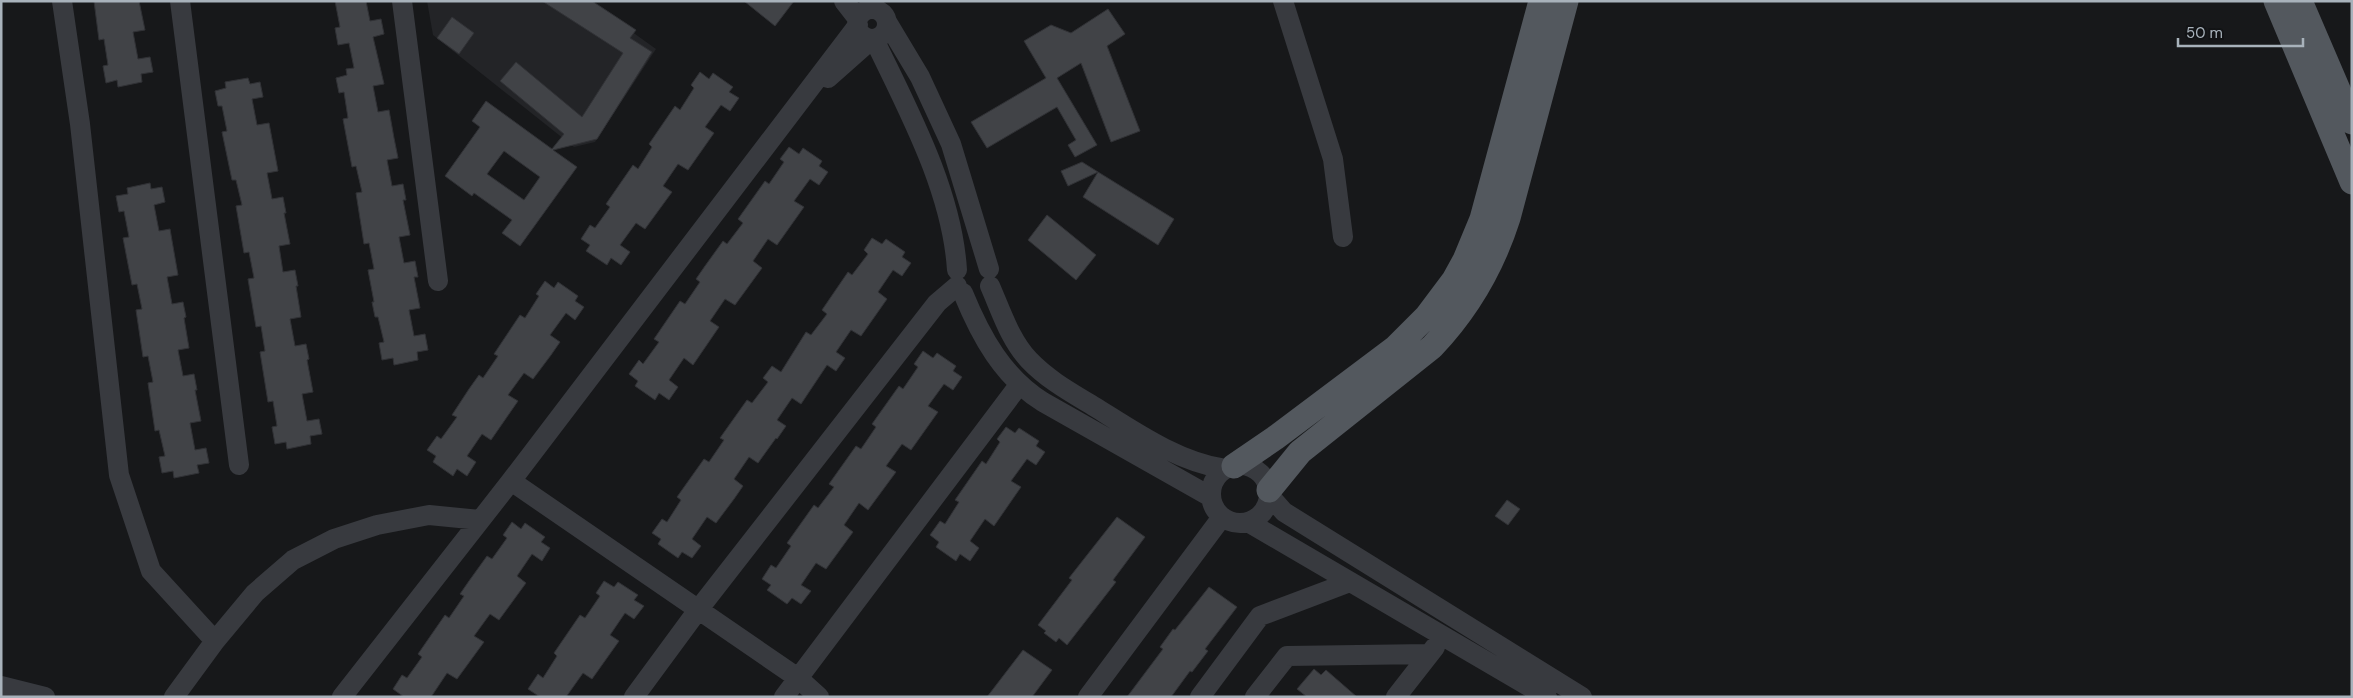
<svg xmlns="http://www.w3.org/2000/svg" width="2353" height="698" viewBox="0 0 2353 698" font-family="'DM Sans',sans-serif">
	<rect width="100%" height="100%" fill="#17181a"/>
	<path fill="#232427" d="M 427,1 L 589,1 L 656,49 L 595,142 L 574,147 L 433,35 Z"/>
	<path fill="#414347" stroke="#313236" fill-rule="evenodd" d="M 94,1 L 139,1 L 145,30 L 133,32 L 138,59 L 150,57 L 153,72 L 141,74 L 142,82 L 118,87 L 117,80 L 106,83 L 103,66 L 108,65 L 104,39 L 99,40 Z
		M 335,1 L 366,1 L 370,21 L 381,19 L 384,34 L 373,37 L 384,84 L 373,86 L 378,112 L 389,110 L 394,138 L 398,158 L 387,160 L 392,186 L 403,184 L 406,200 L 403,200 L 410,235 L 399,237 L 404,263 L 415,261 L 418,277 L 414,277 L 420,308 L 409,310 L 414,336 L 425,334 L 428,350 L 417,352 L 418,360 L 394,365 L 393,358 L 382,360 L 379,343 L 384,342 L 378,317 L 375,317 L 372,302 L 374,302 L 368,270 L 374,269 L 369,243 L 364,244 L 356,193 L 362,192 L 356,166 L 352,167 L 343,119 L 348,118 L 344,92 L 339,93 L 336,78 L 347,75 L 346,69 L 354,68 L 349,43 L 338,45 L 335,28 L 340,27 Z
		M 542,1 L 592,1 L 636,30 L 630,38 L 652,52 L 597,139 L 553,150 L 577,167 L 520,246 L 502,233 L 512,220 L 474,193 L 472,196 L 445,176 L 480,127 L 472,121 L 486,101 L 552,149 L 564,134 L 500,81 L 516,62 L 582,117 L 623,53 ZM 504,151 L 540,177 L 524,200 L 487,174 Z
		M 744,1 L 794,1 L 775,26 Z
		M 1108,9 L 1125,34 L 1107,46 L 1140,131 L 1111,142 L 1081,63 L 1057,78 L 1097,145 L 1075,157 L 1068,145 L 1076,140 L 1057,107 L 987,148 L 971,122 L 1046,78 L 1024,41 L 1051,25 L 1071,33 Z
		M 452,17 L 474,33 L 459,54 L 437,38 Z
		M 700,72 L 709,79 L 713,73 L 733,87 L 729,92 L 739,98 L 730,111 L 721,105 L 705,127 L 714,133 L 688,170 L 678,164 L 663,186 L 672,192 L 645,229 L 636,223 L 620,245 L 630,252 L 621,265 L 611,258 L 607,265 L 586,251 L 590,245 L 581,239 L 590,225 L 595,228 L 610,207 L 606,204 L 633,165 L 638,169 L 652,147 L 649,144 L 675,106 L 680,110 L 694,88 L 691,85 Z
		M 248,78 L 250,84 L 260,82 L 263,97 L 252,99 L 257,125 L 269,123 L 278,171 L 267,173 L 272,199 L 283,197 L 286,213 L 284,213 L 290,244 L 279,246 L 283,272 L 295,270 L 298,286 L 296,286 L 301,317 L 290,319 L 295,346 L 306,344 L 309,359 L 307,360 L 313,392 L 302,394 L 307,421 L 319,419 L 322,434 L 310,436 L 311,444 L 287,449 L 286,442 L 275,444 L 272,427 L 277,426 L 273,401 L 268,402 L 260,352 L 265,351 L 261,326 L 256,327 L 248,279 L 254,278 L 249,252 L 244,253 L 236,206 L 242,205 L 236,180 L 232,180 L 222,132 L 227,131 L 222,106 L 218,106 L 215,91 L 226,88 L 225,82 Z
		M 789,147 L 799,154 L 803,148 L 822,161 L 819,166 L 828,172 L 819,185 L 810,179 L 794,201 L 804,207 L 777,245 L 768,239 L 753,261 L 762,268 L 735,305 L 725,299 L 710,321 L 719,327 L 693,365 L 684,358 L 669,380 L 678,387 L 669,400 L 659,393 L 655,400 L 635,386 L 638,381 L 629,374 L 639,360 L 643,364 L 659,342 L 654,339 L 680,301 L 685,304 L 700,282 L 696,279 L 705,266 L 723,241 L 727,244 L 743,223 L 738,219 L 765,181 L 769,184 L 784,162 L 780,159 Z
		M 1082,162 L 1098,172 L 1068,186 L 1061,171 Z
		M 1098,172 L 1174,219 L 1158,245 L 1083,197 Z
		M 150,183 L 151,189 L 162,187 L 165,202 L 154,205 L 159,231 L 170,229 L 178,275 L 167,277 L 172,304 L 183,302 L 186,317 L 184,318 L 189,348 L 178,350 L 183,376 L 194,374 L 197,390 L 195,390 L 201,421 L 190,423 L 195,450 L 206,448 L 209,463 L 197,465 L 199,473 L 174,478 L 173,471 L 162,473 L 159,457 L 165,456 L 159,430 L 155,431 L 148,383 L 153,382 L 148,356 L 143,357 L 136,310 L 142,309 L 137,284 L 132,285 L 123,238 L 129,237 L 124,211 L 119,212 L 116,196 L 128,194 L 127,188 Z
		M 1047,215 L 1096,255 L 1076,280 L 1028,240 Z
		M 872,238 L 882,244 L 886,239 L 905,252 L 902,257 L 911,263 L 902,276 L 893,270 L 878,292 L 887,299 L 861,336 L 851,330 L 836,352 L 845,358 L 836,371 L 827,365 L 801,404 L 792,398 L 777,420 L 786,426 L 777,439 L 776,438 L 758,463 L 749,457 L 734,479 L 743,486 L 734,499 L 716,523 L 707,517 L 692,539 L 701,546 L 692,558 L 682,552 L 678,558 L 658,544 L 661,539 L 652,533 L 662,519 L 667,522 L 681,500 L 677,497 L 704,459 L 709,462 L 724,440 L 720,438 L 747,400 L 752,403 L 768,382 L 763,378 L 772,366 L 781,372 L 806,332 L 811,335 L 827,314 L 822,310 L 848,272 L 852,275 L 868,254 L 864,250 Z
		M 545,281 L 554,288 L 558,282 L 578,296 L 575,301 L 584,307 L 575,320 L 566,313 L 550,335 L 560,342 L 551,355 L 533,379 L 524,373 L 508,395 L 518,401 L 491,440 L 482,434 L 467,456 L 476,462 L 467,476 L 457,469 L 453,476 L 433,462 L 436,456 L 427,450 L 437,436 L 441,439 L 457,417 L 452,415 L 469,389 L 479,375 L 483,378 L 498,356 L 494,354 L 520,315 L 525,318 L 539,296 L 536,294 Z
		M 923,351 L 933,358 L 937,353 L 956,366 L 953,371 L 962,377 L 953,390 L 944,384 L 928,406 L 938,412 L 911,450 L 902,444 L 886,466 L 896,472 L 868,510 L 859,503 L 844,525 L 853,532 L 826,569 L 816,563 L 801,585 L 811,591 L 801,604 L 792,598 L 787,604 L 767,590 L 771,585 L 762,579 L 771,565 L 776,568 L 791,546 L 787,543 L 814,505 L 818,508 L 834,487 L 829,484 L 856,446 L 861,449 L 876,427 L 872,424 L 899,386 L 903,389 L 918,367 L 914,364 Z
		M 1006,427 L 1015,433 L 1019,428 L 1039,441 L 1036,446 L 1045,452 L 1036,465 L 1027,459 L 1011,481 L 1021,487 L 994,526 L 985,519 L 970,541 L 979,548 L 970,561 L 960,554 L 956,561 L 936,547 L 939,542 L 930,535 L 940,521 L 945,524 L 959,502 L 955,500 L 982,461 L 986,464 L 1000,442 L 997,439 Z
		M 1507,500 L 1520,509 L 1508,525 L 1495,516 Z
		M 1117,517 L 1145,537 L 1113,580 L 1116,582 L 1067,645 L 1059,638 L 1056,642 L 1044,633 L 1046,631 L 1038,625 L 1072,580 L 1069,578 Z
		M 512,522 L 521,529 L 525,523 L 545,537 L 541,542 L 550,548 L 542,561 L 532,554 L 517,576 L 526,583 L 499,620 L 490,614 L 474,636 L 484,642 L 457,679 L 447,673 L 431,697 L 404,697 L 393,689 L 402,675 L 407,678 L 422,657 L 418,654 L 445,615 L 449,618 L 464,596 L 460,594 L 469,581 L 487,556 L 492,559 L 507,538 L 503,535 Z
		M 604,581 L 614,587 L 618,582 L 638,595 L 634,600 L 644,606 L 634,619 L 625,613 L 610,635 L 619,641 L 592,679 L 583,673 L 566,697 L 540,697 L 528,689 L 538,674 L 543,678 L 557,656 L 554,653 L 580,615 L 585,618 L 600,596 L 596,593 Z
		M 1209,587 L 1237,607 L 1205,649 L 1208,651 L 1192,672 L 1190,671 L 1171,697 L 1127,697 L 1163,649 L 1160,647 L 1173,629 L 1175,630 Z
		M 1023,650 L 1052,670 L 1032,697 L 987,697 Z
		M 1314,669 L 1321,675 L 1326,670 L 1357,697 L 1307,697 L 1297,689 Z"/>
	<g fill="none" stroke-linecap="round" stroke-linejoin="round">
		<path stroke="#383a3f" stroke-width="20" d="M 62,1 L 80,124 L 119,475 L 151,571 L 215,641
			M 180,1 L 239,465
			M 402,1 L 438,281
			M 844,1 L 858,19
			M 1283,1 L 1333,159 L 1343,237
			M857 24a15 15 0 1 1 30 0a15 15 0 1 1-30 0Z
			M 887,22 L 920,77 L 951,144 L 989,269
			M 874,39 C 908,110 952,190 957,270
			M 828,78 L 872,39
			M 990,286 C 1001,311 1010,340 1029,360 C 1048,380 1072,393 1095,407 C 1135,432 1178,462 1225,469
			M 963,293 C 981,337 1003,377 1043,402 L 1211,497
			M1211 494a29 29 0 1 1 58 0a29 29 0 1 1-58 0Z
			M 511,481 L 798,678 L 819,697
			M 1269,495 L 1284,512 L 1582,697
			M 1248,522 L 1547,697
			M 1,686 L 45,697
			M 174,697 L 215,641 L 255,593 L 293,560 L 334,539 L 377,525 L 429,515 L 480,520
			M 342,697 L 511,481 L 858,25
			M 634,697 L 698,610 L 937,303 L 957,286
			M 784,697 L 1019,385
			M 1088,697 L 1222,517
			M 1200,697 L 1260,616 L 1350,582
			M 1255,697 L 1287,656 L 1429,654
			M 1396,697 L 1435,647"/>
		<path stroke="#53585e" stroke-width="25" d="M 2276,1 L 2352,182
			M 2300,1 L 2352,122
			M 1234,466 L 1275,438 L 1395,348 L 1427,316 L 1454,280 L 1465,260 L 1482,219 L 1541,1
			M 1269,490 L 1300,452 L 1432,347 C 1468,309 1492,268 1508,218 L 1566,1"/>
	</g>
	<rect width="2353" height="698" fill="none" stroke="#a8b2bb" stroke-width="5"/>
	<path d="M2178 38v8h125v-8" fill="none" stroke="#a8b2bb" stroke-width="2.5"/>
	<text x="2186" y="38" font-size="15" fill="#a8b2bb" stroke="#121315" stroke-width="4" paint-order="stroke">50 m</text>
</svg>
